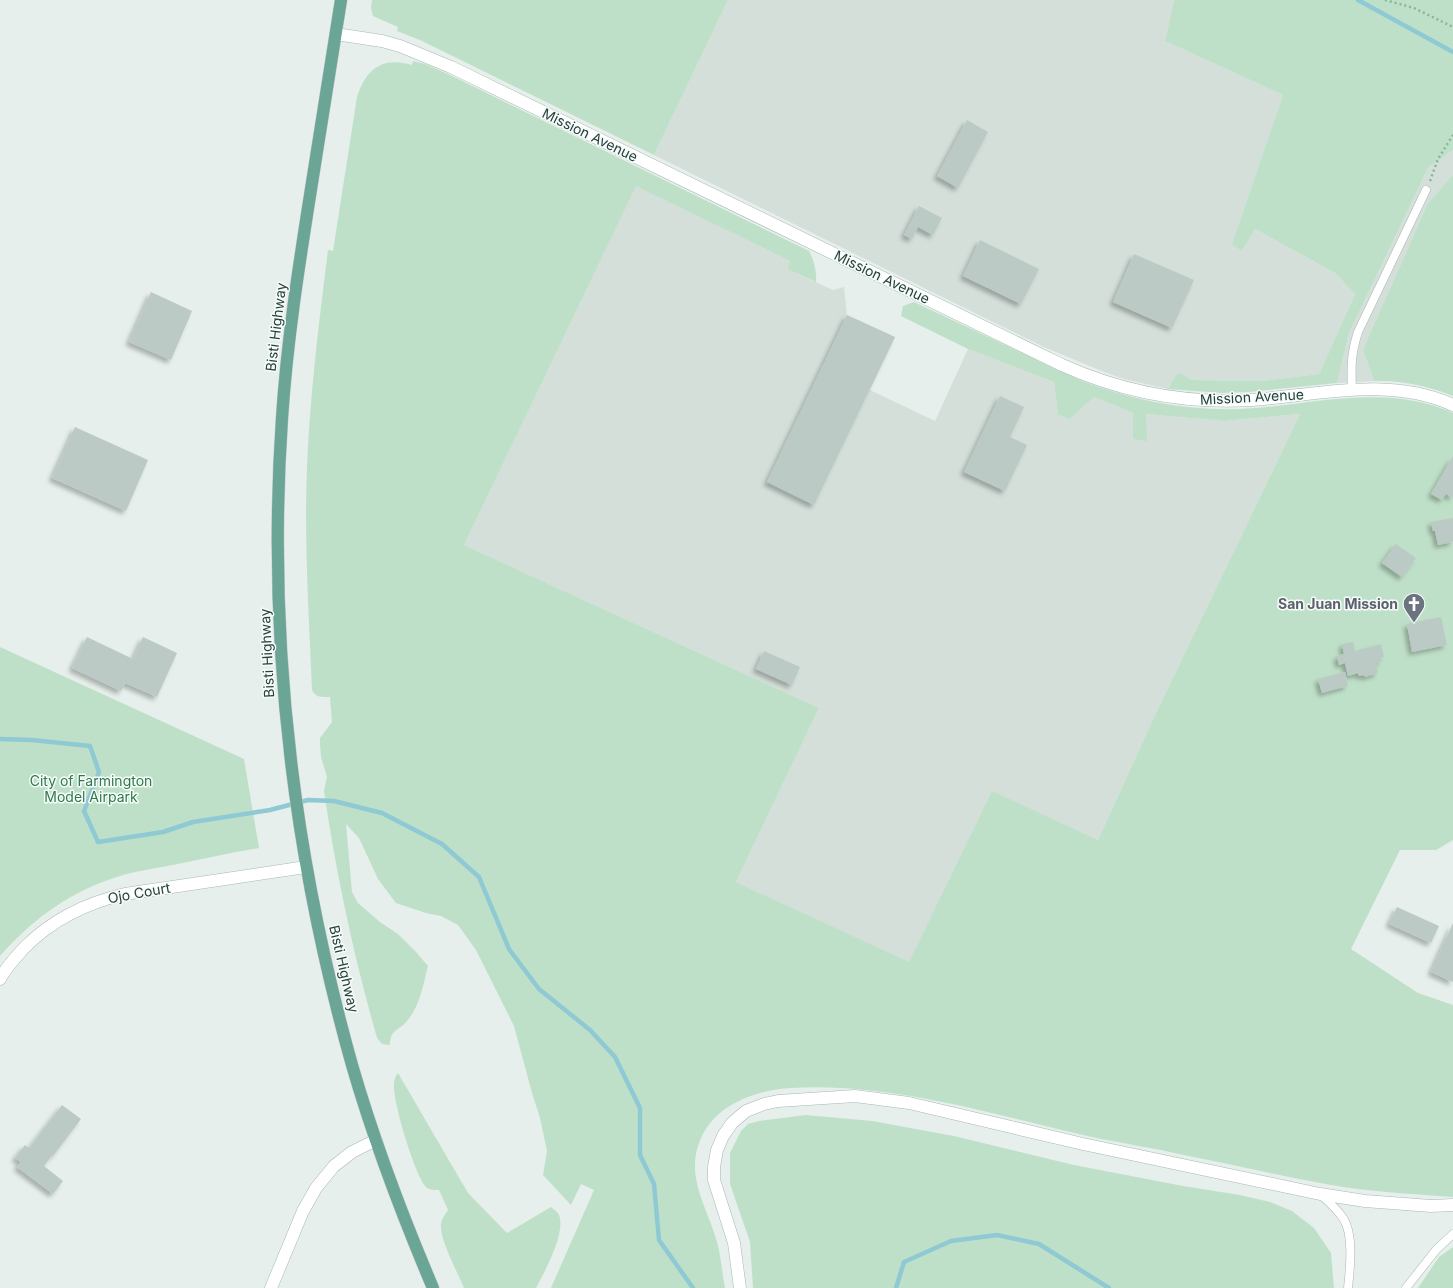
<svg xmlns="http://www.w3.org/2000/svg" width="1453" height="1288" viewBox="0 0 1453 1288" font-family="Inter,sans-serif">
	<defs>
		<filter id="shadow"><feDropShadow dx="-3.5" dy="3.5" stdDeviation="2" flood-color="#0004"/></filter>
	</defs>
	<rect width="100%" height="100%" fill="#e6efeb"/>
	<path fill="#d4dfda" d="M 728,0 L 1174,0 L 1165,41 L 1283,95 L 1233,245 L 1242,251 L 1255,229 L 1335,273 L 1355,294 L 1319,374 L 1262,381 L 1192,380 L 1180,373 L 1176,375 L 1168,389 L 1124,379 L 1104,372 L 1044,347 L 654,155 Z
		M 1453,150 L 1453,176 L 1451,178 L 1363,350 L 1374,381 L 1337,383 L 1349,333 L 1428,168 Z
		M 636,185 L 790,261 L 787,269 L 833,290 L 844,287 L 847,315 L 895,337 L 870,390 L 935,421 L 968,349 L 1054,382 L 1058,415 L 1070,419 L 1094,397 L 1133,413 L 1133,438 L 1146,414 L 1224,421 L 1300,414 L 1155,715 L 1098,840 L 992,792 L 909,963 L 736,882 L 819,708 L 464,545 Z"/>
	<path fill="#bfe0c8" d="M 372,0 L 728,0 L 654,155 L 420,40 L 397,31 L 398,27 L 373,16 L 371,8 Z
		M 1174,0 L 1453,0 L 1453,150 L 1428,168 L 1349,333 L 1337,383 L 1248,392 L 1222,393 L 1168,389 L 1176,375 L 1180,373 L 1192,380 L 1262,381 L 1319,374 L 1355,294 L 1335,273 L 1255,229 L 1242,251 L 1232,245 L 1283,95 L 1165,41 Z
		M 413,61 L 425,64 L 448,74 L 809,251 C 814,261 817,271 816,282 L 787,269 L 790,261 L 636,186 L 464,545 L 819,708 L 736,882 L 909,962 L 992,791 L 1098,840 L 1155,715 L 1300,414 L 1224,421 L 1146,414 L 1147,441 L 1133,439 L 1133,413 L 1094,397 L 1070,419 L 1058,415 L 1054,382 L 968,349 L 901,316 L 903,306 L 914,302 L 1082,381 C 1133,400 1185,411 1240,409 C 1311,406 1384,382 1453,413 L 1453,840 L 1436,850 L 1400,850 L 1351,949 L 1418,993 L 1453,1005 L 1453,1197 C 1412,1194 1372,1192 1331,1185 C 1280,1176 1230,1164 1179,1154 C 1153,1148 1127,1144 1101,1139 C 1000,1117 895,1082 791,1088 C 756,1090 716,1104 701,1138 C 684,1176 707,1206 717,1242 C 721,1256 722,1273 725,1288 L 551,1288 L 594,1190 L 581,1184 L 571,1205 L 543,1175 L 547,1151 L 540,1118 L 532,1093 L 514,1026 L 476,950 L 458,925 L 441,916 L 426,913 L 396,903 L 378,879 L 359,838 L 346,824 L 352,892 L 358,903 L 380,922 L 398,934 L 416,952 L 428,966 C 423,985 420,1006 407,1021 C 399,1031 390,1029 390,1045 L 382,1044 L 377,1038 C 354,957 336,874 324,791 L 327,777 L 321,757 L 320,744 L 320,738 L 332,722 L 330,697 C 322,697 316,698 312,690 C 309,616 304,541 307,467 C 310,394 319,322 328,250 L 333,251 L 357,97 C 366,69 382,56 412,65 Z
		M 1453,176 L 1453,396 C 1429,386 1400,380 1374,381 L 1363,350 L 1428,204 L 1451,177 Z
		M 0,647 L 244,759 L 259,848 C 230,853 201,859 173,865 C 151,869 129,872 108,880 C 65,895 30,922 0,956 Z
		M 398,1073 L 468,1193 L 507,1233 L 551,1207 C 553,1209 558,1212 559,1215 C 566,1233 545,1271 536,1288 L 464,1288 C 458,1273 439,1239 441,1224 C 442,1218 445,1215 448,1210 L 439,1190 C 434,1190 428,1190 425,1186 C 414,1171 393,1103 394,1085 C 394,1080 395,1077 398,1073 Z
		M 806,1115 L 872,1121 L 954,1136 L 1074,1165 L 1183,1186 L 1240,1195 L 1270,1202 L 1292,1211 L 1314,1228 L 1331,1253 L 1334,1288 L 753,1288 L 750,1242 L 730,1184 L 730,1153 L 741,1131 L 748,1124 L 759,1121 Z
		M 1453,1247 L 1453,1288 L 1418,1288 L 1439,1257 Z"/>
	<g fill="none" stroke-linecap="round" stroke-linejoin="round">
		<path stroke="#8ec9d4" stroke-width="4.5" d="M 1358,0 L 1453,52
			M 0,739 L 32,740 L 90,746 L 99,772 L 84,811 L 98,842 L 163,832 L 193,822 L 270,810 L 308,800 L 334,801 L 382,813 L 442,844 L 479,877 L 509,949 L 539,989 L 590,1030 L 615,1057 L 640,1108 L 640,1155 L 654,1184 L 659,1240 L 693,1288
			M 896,1288 L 904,1262 L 951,1241 L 997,1235 L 1039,1244 L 1109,1288"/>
	</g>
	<path fill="#bbcac4" filter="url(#shadow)" d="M 967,120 L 988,132 L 958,188 L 937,176 Z
		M 919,206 L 942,218 L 933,235 L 918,227 L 912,239 L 904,235 Z
		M 980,240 L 1039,269 L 1021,304 L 963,276 Z
		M 1134,254 L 1194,280 L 1172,328 L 1113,302 Z
		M 151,292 L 192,311 L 171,360 L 129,342 Z
		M 847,315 L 895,337 L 814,505 L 767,482 Z
		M 1000,396 L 1024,407 L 1010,437 L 1027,445 L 1005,491 L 964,472 Z
		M 75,427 L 148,460 L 126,511 L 52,478 Z
		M 1453,456 L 1453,498 L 1446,494 L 1442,500 L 1431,494 Z
		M 1453,518 L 1453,542 L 1438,545 L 1435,531 L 1433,531 L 1431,522 Z
		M 1396,544 L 1416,558 L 1402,577 L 1382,563 Z
		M 1441,617 L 1447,645 L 1412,652 L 1407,624 Z
		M 87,637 L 133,659 L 143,637 L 177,653 L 157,697 L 125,683 L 121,691 L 72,668 Z
		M 1353,642 L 1355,651 L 1381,644 L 1384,657 L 1380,658 L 1381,662 L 1376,663 L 1378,673 L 1365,677 L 1364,675 L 1359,676 L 1358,673 L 1348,676 L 1345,663 L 1339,665 L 1337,656 L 1344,654 L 1342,644 Z
		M 764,651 L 800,667 L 792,685 L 756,669 Z
		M 1345,672 L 1348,686 L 1322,693 L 1318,679 Z
		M 1397,907 L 1439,926 L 1431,943 L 1389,924 Z
		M 1453,923 L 1453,982 L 1431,972 Z
		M 62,1105 L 81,1119 L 53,1156 L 52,1155 L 44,1166 L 63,1181 L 53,1194 L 17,1167 L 21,1162 L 15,1158 L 25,1145 L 29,1148 Z"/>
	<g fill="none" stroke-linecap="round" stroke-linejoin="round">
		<g stroke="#a8b8b2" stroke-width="9">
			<path id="service" d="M 1352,390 C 1351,366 1351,354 1358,332 L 1426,190
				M 1320,1194 C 1328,1201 1337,1209 1343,1218 C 1354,1234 1350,1269 1348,1288
				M 1406,1288 L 1436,1250 L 1453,1234"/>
		</g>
		<g stroke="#a8b8b2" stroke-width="13">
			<path id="minor" d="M 336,34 L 382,41 L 400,46 L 451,67 L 1062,365 C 1122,392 1186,404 1252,400 C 1318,395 1389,376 1453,405
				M 0,979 C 6,967 16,957 25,947 C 53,919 86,903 125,894 L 306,867
				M 271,1288 L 303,1211 L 316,1188 L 334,1166 L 352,1152 L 376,1140
				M 740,1288 L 734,1243 L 714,1180 L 714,1167 L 717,1150 L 723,1136 L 732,1123 L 746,1111 L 764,1104 L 778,1101 L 855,1096 L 909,1103 L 1083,1144 L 1320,1194 L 1365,1201 L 1431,1206 L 1453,1205"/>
		</g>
		<g stroke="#c2cac8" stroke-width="13">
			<path id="primary" d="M 341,0 C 331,63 321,126 311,189 C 299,265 287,341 282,418 C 267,636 293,855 352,1065 C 374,1141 402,1215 433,1288"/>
		</g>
		<path stroke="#86b3a5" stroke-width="2.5" stroke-dasharray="2 3" stroke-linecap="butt" d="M 1385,0 L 1414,8 L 1453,27
			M 1430,181 L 1438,159 L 1453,135"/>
		<use href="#service" stroke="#fff" stroke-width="8"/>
		<use href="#minor" stroke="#fff" stroke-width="12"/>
		<use href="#primary" stroke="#6aa596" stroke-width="12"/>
	</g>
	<defs>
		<g id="church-pin" transform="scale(1.15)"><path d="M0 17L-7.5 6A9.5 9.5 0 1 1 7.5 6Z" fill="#6b7280" stroke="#f7fbf9"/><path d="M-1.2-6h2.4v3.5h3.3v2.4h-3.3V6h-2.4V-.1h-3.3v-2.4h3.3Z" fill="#fff"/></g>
	</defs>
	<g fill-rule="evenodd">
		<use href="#church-pin" x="1414" y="604"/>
	</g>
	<g text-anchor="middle" stroke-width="3" stroke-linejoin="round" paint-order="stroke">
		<g font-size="14" fill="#24423a" stroke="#f7fbf9">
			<text transform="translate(590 135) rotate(26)" y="5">Mission Avenue</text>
			<text transform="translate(882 277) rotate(26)" y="5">Mission Avenue</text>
			<text transform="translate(276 327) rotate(-83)" y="5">Bisti Highway</text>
			<text transform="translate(1252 397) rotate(-3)" y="5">Mission Avenue</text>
			<text transform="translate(267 653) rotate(-93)" y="5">Bisti Highway</text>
			<text transform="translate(139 893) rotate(-10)" y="5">Ojo Court</text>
			<text transform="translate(344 969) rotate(77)" y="5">Bisti Highway</text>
		</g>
		<g font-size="14" font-weight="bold" fill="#5b616d" stroke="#f7fbf9" text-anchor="end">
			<text x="1398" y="609">San Juan Mission</text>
		</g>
		<g font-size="14" fill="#2d7a4b" stroke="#f7fbf9">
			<text x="91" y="786">City of Farmington<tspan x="91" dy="16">Model Airpark</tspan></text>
		</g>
	</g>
</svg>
